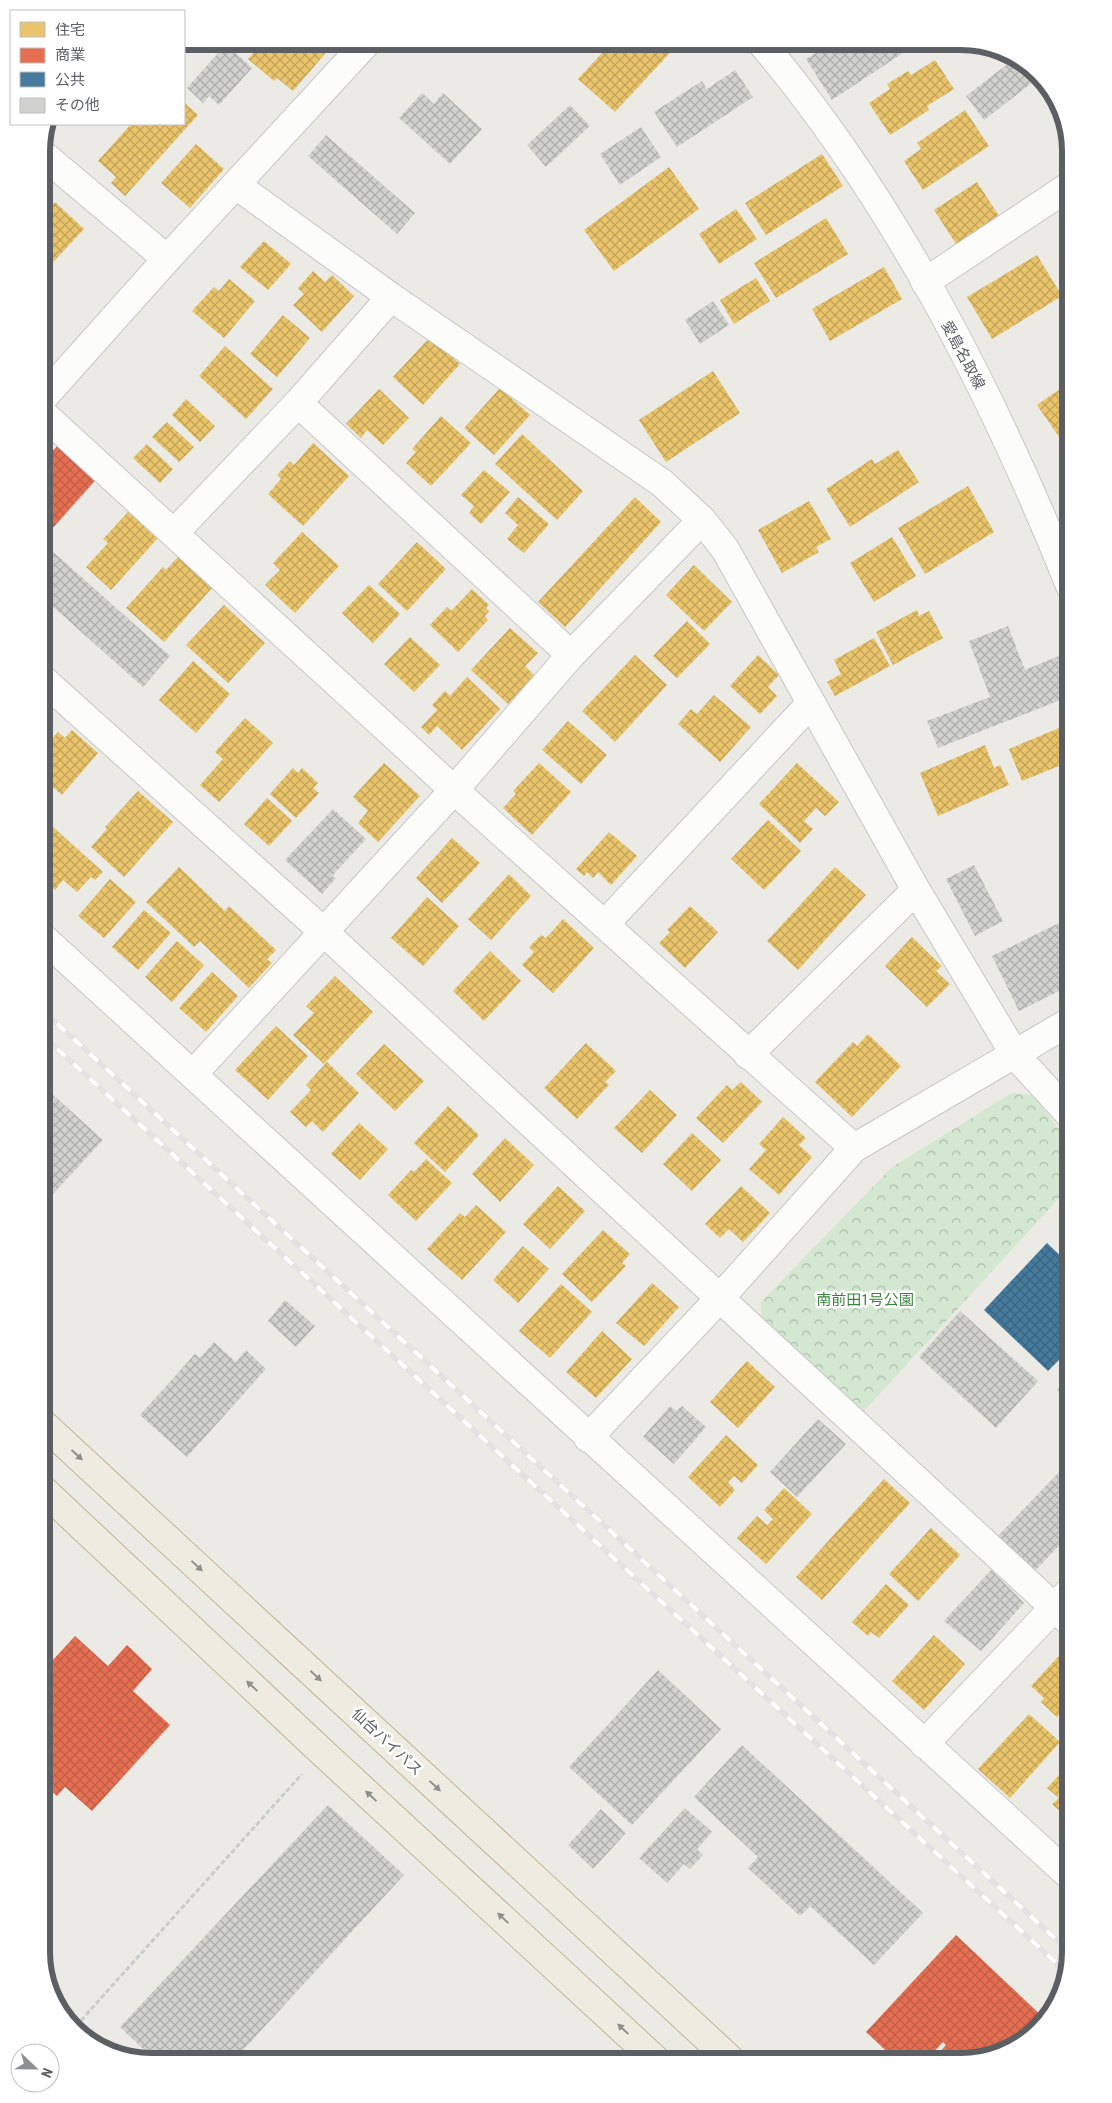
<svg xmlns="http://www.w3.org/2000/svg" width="1112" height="2103" viewBox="0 0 1112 2103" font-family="'Roboto Condensed','Noto Sans JP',sans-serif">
	<defs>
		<pattern id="park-crowns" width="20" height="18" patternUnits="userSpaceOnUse" patternTransform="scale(1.25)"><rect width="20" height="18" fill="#d3e7d1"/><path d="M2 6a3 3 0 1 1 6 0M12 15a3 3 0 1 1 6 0" fill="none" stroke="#aebead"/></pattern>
		<pattern id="homes-cross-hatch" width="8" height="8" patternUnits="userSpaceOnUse" patternTransform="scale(1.25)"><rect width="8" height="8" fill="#e9c46a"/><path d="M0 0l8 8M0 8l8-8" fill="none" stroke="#c0a25b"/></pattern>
		<pattern id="shops-cross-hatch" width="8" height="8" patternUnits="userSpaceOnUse" patternTransform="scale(1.25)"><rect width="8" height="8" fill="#e76f51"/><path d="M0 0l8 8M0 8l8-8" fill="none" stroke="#be5e47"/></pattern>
		<pattern id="public-cross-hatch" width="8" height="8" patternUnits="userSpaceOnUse" patternTransform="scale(1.25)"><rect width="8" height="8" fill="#457b9d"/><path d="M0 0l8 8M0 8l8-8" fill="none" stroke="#3a637d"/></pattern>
		<pattern id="building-cross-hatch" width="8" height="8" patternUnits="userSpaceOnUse" patternTransform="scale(1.25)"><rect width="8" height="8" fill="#d1d1ce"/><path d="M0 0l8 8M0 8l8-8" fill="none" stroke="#adadab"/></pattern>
	</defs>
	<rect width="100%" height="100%" fill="#ebeae5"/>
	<path fill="url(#park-crowns)" d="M 1012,1093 L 1032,1095 L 1071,1144 L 1071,1185 L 864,1411 L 762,1323 L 761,1302 L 892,1167 Z"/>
	<path fill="url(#homes-cross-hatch)" d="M 264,41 L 322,41 L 330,48 L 293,91 L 277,78 L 274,81 L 248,59 Z
		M 613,41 L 681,41 L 615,112 L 578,79 Z
		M 935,60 L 954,89 L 927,106 L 929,110 L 890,135 L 869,103 L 890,89 L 887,84 L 908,71 L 911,75 Z
		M 184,102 L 198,115 L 125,196 L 111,183 L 116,177 L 98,161 L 131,124 L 184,124 Z
		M 965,110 L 989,146 L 923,190 L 904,161 L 921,149 L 917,143 Z
		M 196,144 L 224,169 L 190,208 L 161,183 Z
		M 822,154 L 843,186 L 766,235 L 745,203 Z
		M 669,167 L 699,209 L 614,271 L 584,230 Z
		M 977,182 L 999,216 L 956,244 L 934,210 Z
		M 55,202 L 84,229 L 45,271 L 41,267 L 41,216 Z
		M 736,209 L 757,239 L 719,264 L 699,234 Z
		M 826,218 L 848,254 L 776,298 L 754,263 Z
		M 264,241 L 291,264 L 268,290 L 240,267 Z
		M 1037,255 L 1062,296 L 992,339 L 967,297 Z
		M 884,267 L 902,299 L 830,341 L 812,309 Z
		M 313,271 L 325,282 L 332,275 L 354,296 L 322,332 L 293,305 L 304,294 L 298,288 Z
		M 756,278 L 770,301 L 734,324 L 720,300 Z
		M 229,279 L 255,301 L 224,338 L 192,311 L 214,287 L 219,291 Z
		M 283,315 L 310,338 L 277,377 L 250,354 Z
		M 430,337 L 460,364 L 423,405 L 393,377 Z
		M 225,346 L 273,389 L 246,419 L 199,376 Z
		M 713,371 L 740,413 L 666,462 L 639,420 Z
		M 1071,381 L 1071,444 L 1066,447 L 1037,405 Z
		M 500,388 L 530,415 L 494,455 L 464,428 Z
		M 379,389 L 409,418 L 383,445 L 367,430 L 361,438 L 346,424 Z
		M 186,399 L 215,426 L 200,442 L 172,415 Z
		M 441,416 L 471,443 L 431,486 L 406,463 L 416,452 L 412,449 Z
		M 167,422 L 194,447 L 179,462 L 152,437 Z
		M 522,434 L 583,491 L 557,520 L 495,464 Z
		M 313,443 L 349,476 L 303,526 L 268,494 L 281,479 L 277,475 L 290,461 L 294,465 Z
		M 147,444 L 173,469 L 160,483 L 133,458 Z
		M 898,450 L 919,482 L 850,527 L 826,489 L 872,459 L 875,464 Z
		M 484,470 L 510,492 L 481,524 L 469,513 L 474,506 L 461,495 Z
		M 968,486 L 994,532 L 925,574 L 898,528 Z
		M 518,497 L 549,524 L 524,553 L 507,539 L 518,525 L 505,513 Z
		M 635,497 L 661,522 L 565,627 L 538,602 Z
		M 809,501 L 831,539 L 816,547 L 819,552 L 782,573 L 758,530 Z
		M 129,511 L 158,538 L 111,590 L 86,567 L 108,543 L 103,539 Z
		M 302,532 L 339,566 L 295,613 L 265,585 L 280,570 L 273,563 Z
		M 892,537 L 916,576 L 874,602 L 850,563 Z
		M 417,542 L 446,569 L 407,611 L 378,584 Z
		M 178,557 L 212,588 L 164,642 L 126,608 L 163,567 L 166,570 Z
		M 694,565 L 732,602 L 704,631 L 666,595 Z
		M 369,585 L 400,614 L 373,643 L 342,613 Z
		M 472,589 L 489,605 L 486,608 L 489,611 L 485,616 L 488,620 L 458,652 L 430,625 L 447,607 L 451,611 Z
		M 224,605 L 265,643 L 228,683 L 186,645 Z
		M 917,610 L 919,616 L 929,611 L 943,638 L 893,665 L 876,632 Z
		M 687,621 L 710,644 L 677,678 L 653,656 Z
		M 510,628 L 538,653 L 525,666 L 534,675 L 508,704 L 471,670 Z
		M 410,637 L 440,665 L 414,692 L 384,664 Z
		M 874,638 L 890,666 L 835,696 L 827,682 L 841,674 L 834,660 Z
		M 635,655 L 667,685 L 615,742 L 582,711 Z
		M 758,655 L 779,675 L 768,687 L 777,696 L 760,714 L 730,686 Z
		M 193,661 L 230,694 L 196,733 L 159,700 Z
		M 467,677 L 500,709 L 462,750 L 437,726 L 429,735 L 421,727 L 437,710 L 432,705 L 445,691 L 450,696 Z
		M 714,695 L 751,727 L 720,762 L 678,724 L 691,709 L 697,714 Z
		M 245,718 L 273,743 L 219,802 L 200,785 L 223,759 L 215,752 Z
		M 568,721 L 607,755 L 581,784 L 542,750 Z
		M 1071,723 L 1071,761 L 1022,781 L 1009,749 Z
		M 72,730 L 98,753 L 62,795 L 41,777 L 41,752 L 58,732 L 65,738 Z
		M 985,745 L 994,768 L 1000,765 L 1009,785 L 938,816 L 920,773 Z
		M 384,763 L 420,796 L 378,842 L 358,823 L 368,811 L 353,797 Z
		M 539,763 L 571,792 L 532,835 L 503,808 L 516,794 L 513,791 Z
		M 797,763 L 839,802 L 825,816 L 816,808 L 804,821 L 813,829 L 800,843 L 759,804 Z
		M 293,768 L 298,773 L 302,768 L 318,783 L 313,788 L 319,793 L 296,818 L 270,794 Z
		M 138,791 L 173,822 L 124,877 L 91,847 L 107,829 L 105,827 Z
		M 267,798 L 292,821 L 269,846 L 244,824 Z
		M 41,816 L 103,872 L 95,880 L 91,877 L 77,892 L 63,880 L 55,890 L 41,878 Z
		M 768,820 L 801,851 L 764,890 L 731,859 Z
		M 609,832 L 637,856 L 611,885 L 598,872 L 593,878 L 587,872 L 584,876 L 576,869 Z
		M 452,838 L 480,863 L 442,903 L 416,878 Z
		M 179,867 L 225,911 L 229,906 L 276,950 L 267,959 L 272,963 L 249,988 L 200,941 L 194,947 L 146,902 Z
		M 835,867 L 866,895 L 798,970 L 767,941 Z
		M 509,874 L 531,896 L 491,940 L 468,919 Z
		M 110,879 L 136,902 L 104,938 L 78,916 Z
		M 427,897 L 459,926 L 423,966 L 391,938 Z
		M 690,906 L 718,932 L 685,968 L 659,943 L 670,932 L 667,930 Z
		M 144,910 L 171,933 L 138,970 L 112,947 Z
		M 563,919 L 594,948 L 553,993 L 522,965 L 534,952 L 529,947 L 541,935 L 546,938 Z
		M 912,937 L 942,966 L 936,971 L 950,984 L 927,1007 L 885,966 Z
		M 177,941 L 204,965 L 172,1002 L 145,977 Z
		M 490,951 L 521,981 L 484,1021 L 453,991 Z
		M 212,972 L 238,996 L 206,1032 L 179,1008 Z
		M 335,976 L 373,1012 L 324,1064 L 293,1035 L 314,1013 L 306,1006 Z
		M 276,1026 L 308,1056 L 268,1100 L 235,1070 Z
		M 868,1034 L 901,1066 L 852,1117 L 815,1082 L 853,1042 L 857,1046 Z
		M 586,1043 L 616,1071 L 605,1082 L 609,1085 L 577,1119 L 544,1088 Z
		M 384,1044 L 424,1081 L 395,1111 L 356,1074 Z
		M 327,1062 L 359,1093 L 323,1132 L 312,1121 L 306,1127 L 290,1112 L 311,1090 L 306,1085 Z
		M 741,1082 L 762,1102 L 723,1143 L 696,1118 L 727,1085 L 732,1090 Z
		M 650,1090 L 677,1115 L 642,1153 L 614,1128 Z
		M 448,1106 L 479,1135 L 445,1172 L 414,1143 Z
		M 783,1117 L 806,1138 L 799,1145 L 812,1157 L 779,1195 L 749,1169 L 766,1150 L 759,1144 Z
		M 359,1123 L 388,1149 L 360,1180 L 331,1154 Z
		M 692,1133 L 721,1160 L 692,1191 L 663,1164 Z
		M 505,1138 L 534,1165 L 500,1202 L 472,1174 Z
		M 426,1159 L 452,1183 L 416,1221 L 388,1195 L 411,1170 L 414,1172 Z
		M 558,1186 L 585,1211 L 550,1249 L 523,1224 Z
		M 741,1186 L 770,1213 L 743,1242 L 729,1229 L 720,1238 L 705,1224 Z
		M 476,1205 L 506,1232 L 462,1280 L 427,1249 L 460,1213 L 465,1217 Z
		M 603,1230 L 630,1254 L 622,1263 L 626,1266 L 592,1302 L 562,1274 Z
		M 523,1246 L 549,1269 L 518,1303 L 493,1280 Z
		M 652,1283 L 679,1307 L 644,1346 L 616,1323 Z
		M 561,1284 L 592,1312 L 550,1358 L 519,1331 Z
		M 602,1331 L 632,1359 L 596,1398 L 566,1372 Z
		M 747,1361 L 775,1387 L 738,1428 L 710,1402 Z
		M 726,1435 L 758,1465 L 742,1483 L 734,1476 L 728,1482 L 735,1490 L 720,1507 L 688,1477 Z
		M 1071,1452 L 1071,1464 L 1065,1458 Z
		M 884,1479 L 910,1503 L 822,1600 L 796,1577 Z
		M 784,1488 L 812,1514 L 766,1564 L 737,1538 L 757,1516 L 767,1525 L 773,1519 L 764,1510 Z
		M 931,1528 L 960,1555 L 918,1601 L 889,1574 Z
		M 886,1584 L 909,1605 L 879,1638 L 871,1632 L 868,1636 L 852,1622 Z
		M 934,1635 L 965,1664 L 924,1710 L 892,1681 Z
		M 1068,1646 L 1071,1648 L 1071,1701 L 1057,1717 L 1041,1702 L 1044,1698 L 1031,1686 Z
		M 1029,1714 L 1060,1742 L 1010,1798 L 978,1769 Z
		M 1071,1739 L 1071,1750 L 1065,1745 Z
		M 1071,1762 L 1071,1813 L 1067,1818 L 1052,1804 L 1059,1798 L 1047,1788 Z"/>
	<path fill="url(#shops-cross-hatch)" d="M 63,440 L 101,474 L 51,530 L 41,521 L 41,463 Z
		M 75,1636 L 108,1666 L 127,1645 L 152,1669 L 133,1691 L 170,1725 L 92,1811 L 65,1787 L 57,1796 L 41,1782 L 41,1673 Z
		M 956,1935 L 1045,2019 L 1003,2053 L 961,2062 L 931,2062 L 946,2045 L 943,2042 L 924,2062 L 898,2062 L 866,2032 Z"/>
	<path fill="url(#public-cross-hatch)" d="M 1047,1243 L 1071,1266 L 1071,1348 L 1048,1371 L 984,1310 Z"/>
	<path fill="url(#building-cross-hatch)" d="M 834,41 L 921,41 L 832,100 L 806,59 Z
		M 226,44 L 252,68 L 219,105 L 209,96 L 203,103 L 187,88 Z
		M 1014,59 L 1025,63 L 1037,79 L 984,120 L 966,96 Z
		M 735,70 L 753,97 L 677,147 L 654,112 L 702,81 L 707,89 Z
		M 422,93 L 434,104 L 443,93 L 482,129 L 450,164 L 399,118 Z
		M 570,105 L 590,126 L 546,167 L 527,145 Z
		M 641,127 L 661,157 L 620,185 L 600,154 Z
		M 326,135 L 415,213 L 397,234 L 308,156 Z
		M 713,301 L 729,325 L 700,344 L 685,320 Z
		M 41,541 L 170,656 L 143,687 L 41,596 Z
		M 1008,626 L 1025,670 L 1061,655 L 1071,680 L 1071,696 L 938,748 L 927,721 L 990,697 L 969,641 Z
		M 333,809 L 366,839 L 332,876 L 336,878 L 322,894 L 285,860 Z
		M 974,865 L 1003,921 L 975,936 L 946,879 Z
		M 1071,917 L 1071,985 L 1019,1011 L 992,956 Z
		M 41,1084 L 103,1140 L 41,1207 Z
		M 285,1300 L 315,1326 L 296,1347 L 268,1321 Z
		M 960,1311 L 1038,1381 L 996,1428 L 919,1357 Z
		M 214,1342 L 236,1362 L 246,1350 L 266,1369 L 187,1457 L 140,1415 L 195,1354 L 200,1358 Z
		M 1071,1374 L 1071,1403 L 1057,1390 Z
		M 670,1406 L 676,1411 L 682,1406 L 706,1427 L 674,1464 L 643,1437 Z
		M 818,1419 L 846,1444 L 797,1497 L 770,1472 Z
		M 1060,1471 L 1071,1481 L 1071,1533 L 1034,1572 L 997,1537 Z
		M 991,1570 L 1024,1603 L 981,1651 L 944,1621 Z
		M 658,1670 L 721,1729 L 632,1825 L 569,1767 Z
		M 742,1745 L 923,1913 L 874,1965 L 810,1906 L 800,1916 L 748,1868 L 758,1857 L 694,1797 Z
		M 328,1805 L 404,1875 L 232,2062 L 157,2062 L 120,2027 Z
		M 685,1808 L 712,1832 L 697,1849 L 703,1855 L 690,1869 L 684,1864 L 667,1883 L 639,1858 Z
		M 601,1809 L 626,1833 L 593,1869 L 568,1845 Z"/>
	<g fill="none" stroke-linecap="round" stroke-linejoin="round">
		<g stroke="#c6c6c6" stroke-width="30">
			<path id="street" d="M 41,153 L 167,259
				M 236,185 L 391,297 L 662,483 L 702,520 L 725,549 L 916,890 L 1015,1055 L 1071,1116
				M 298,403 L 571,655
				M 41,412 L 454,790 L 854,1148
				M 175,532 L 298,403 L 391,297
				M 41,678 L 325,933 L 1071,1623
				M 605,924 L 811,703
				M 41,936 L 1071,1877
				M 748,1055 L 916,890
				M 193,1074 L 454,790 L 571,655 L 702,520
				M 588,1438 L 720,1298 L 854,1148 L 1071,1021
				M 924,1744 L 1071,1590"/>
		</g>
		<g stroke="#c7c7c7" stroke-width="30">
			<path id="secondary" d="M 760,41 C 896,202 993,394 1071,588
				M 925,282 L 1071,185
				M 41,400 L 167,259 L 368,41"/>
		</g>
		<g stroke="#c1b493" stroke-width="30">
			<path id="highway" d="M 41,1422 L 733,2062
				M 41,1488 L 322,1752 L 658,2062"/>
		</g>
		<path stroke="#c8ccca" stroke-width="3" stroke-dasharray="5 2.5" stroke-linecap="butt" d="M 76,2026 L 302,1774"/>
		<use href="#street" stroke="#fcfcfb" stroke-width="28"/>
		<use href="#secondary" stroke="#fcfcfb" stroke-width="28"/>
		<use href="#highway" stroke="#eeebe0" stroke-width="28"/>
		<g stroke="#e2e2e2" stroke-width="5.5">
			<path id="rail" d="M 41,1009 L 1071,1953
				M 41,1034 L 1065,1971"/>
		</g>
		<use href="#rail" stroke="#fff" stroke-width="4" stroke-dasharray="11" stroke-linecap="butt"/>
	</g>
	<defs><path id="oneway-solid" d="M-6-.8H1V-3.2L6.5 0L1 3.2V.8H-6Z" transform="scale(1.25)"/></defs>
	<g fill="#8e8f8f">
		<use href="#oneway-solid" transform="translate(77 1455) rotate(43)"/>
		<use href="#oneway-solid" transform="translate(197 1566) rotate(43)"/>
		<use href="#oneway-solid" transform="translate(316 1676) rotate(43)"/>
		<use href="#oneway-solid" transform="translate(252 1686) rotate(-137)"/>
		<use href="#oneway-solid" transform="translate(435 1786) rotate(43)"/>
		<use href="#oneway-solid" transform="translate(371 1796) rotate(-137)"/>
		<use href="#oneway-solid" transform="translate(503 1918) rotate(-137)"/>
		<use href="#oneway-solid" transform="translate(623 2029) rotate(-137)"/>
	</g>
	<g text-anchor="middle" stroke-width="5" stroke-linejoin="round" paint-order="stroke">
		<g font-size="15" fill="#5b5e63" stroke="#fff">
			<text transform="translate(963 355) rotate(62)" y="5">愛島名取線</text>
			<text transform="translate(387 1742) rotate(43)" y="5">仙台バイパス</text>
		</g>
		<g font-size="15" fill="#38853e" stroke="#fff">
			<text x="865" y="1305">南前田1号公園</text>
		</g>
	</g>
	<path d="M0 0H1112V2103H0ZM151 50H961A101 101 0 0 1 1062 151V1952A101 101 0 0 1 961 2053H151A101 101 0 0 1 50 1952V151A101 101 0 0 1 151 50Z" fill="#fff" fill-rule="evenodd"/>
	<path fill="none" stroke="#5b5e63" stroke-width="6" d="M151 50H961A101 101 0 0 1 1062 151V1952A101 101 0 0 1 961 2053H151A101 101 0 0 1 50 1952V151A101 101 0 0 1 151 50Z"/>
	<rect x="10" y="10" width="175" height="115" fill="#ffffff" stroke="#bdbfc1"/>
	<rect x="20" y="22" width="25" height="15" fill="#e9c46a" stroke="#bdbfc1"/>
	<text x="55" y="35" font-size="15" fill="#5b5e63">住宅</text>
	<rect x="20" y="48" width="25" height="15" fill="#e76f51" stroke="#bdbfc1"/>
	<text x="55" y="60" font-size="15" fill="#5b5e63">商業</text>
	<rect x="20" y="72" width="25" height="15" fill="#457b9d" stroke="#bdbfc1"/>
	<text x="55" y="85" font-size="15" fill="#5b5e63">公共</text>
	<rect x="20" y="98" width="25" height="15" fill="#d1d1ce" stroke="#bdbfc1"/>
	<text x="55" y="110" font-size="15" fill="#5b5e63">その他</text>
	<g transform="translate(35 2068) rotate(112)"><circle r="24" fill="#ffffff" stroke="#bdbfc1"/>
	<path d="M0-4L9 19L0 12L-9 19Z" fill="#8d8f90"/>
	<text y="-8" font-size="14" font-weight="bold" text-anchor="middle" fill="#5b5e63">N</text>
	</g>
</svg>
